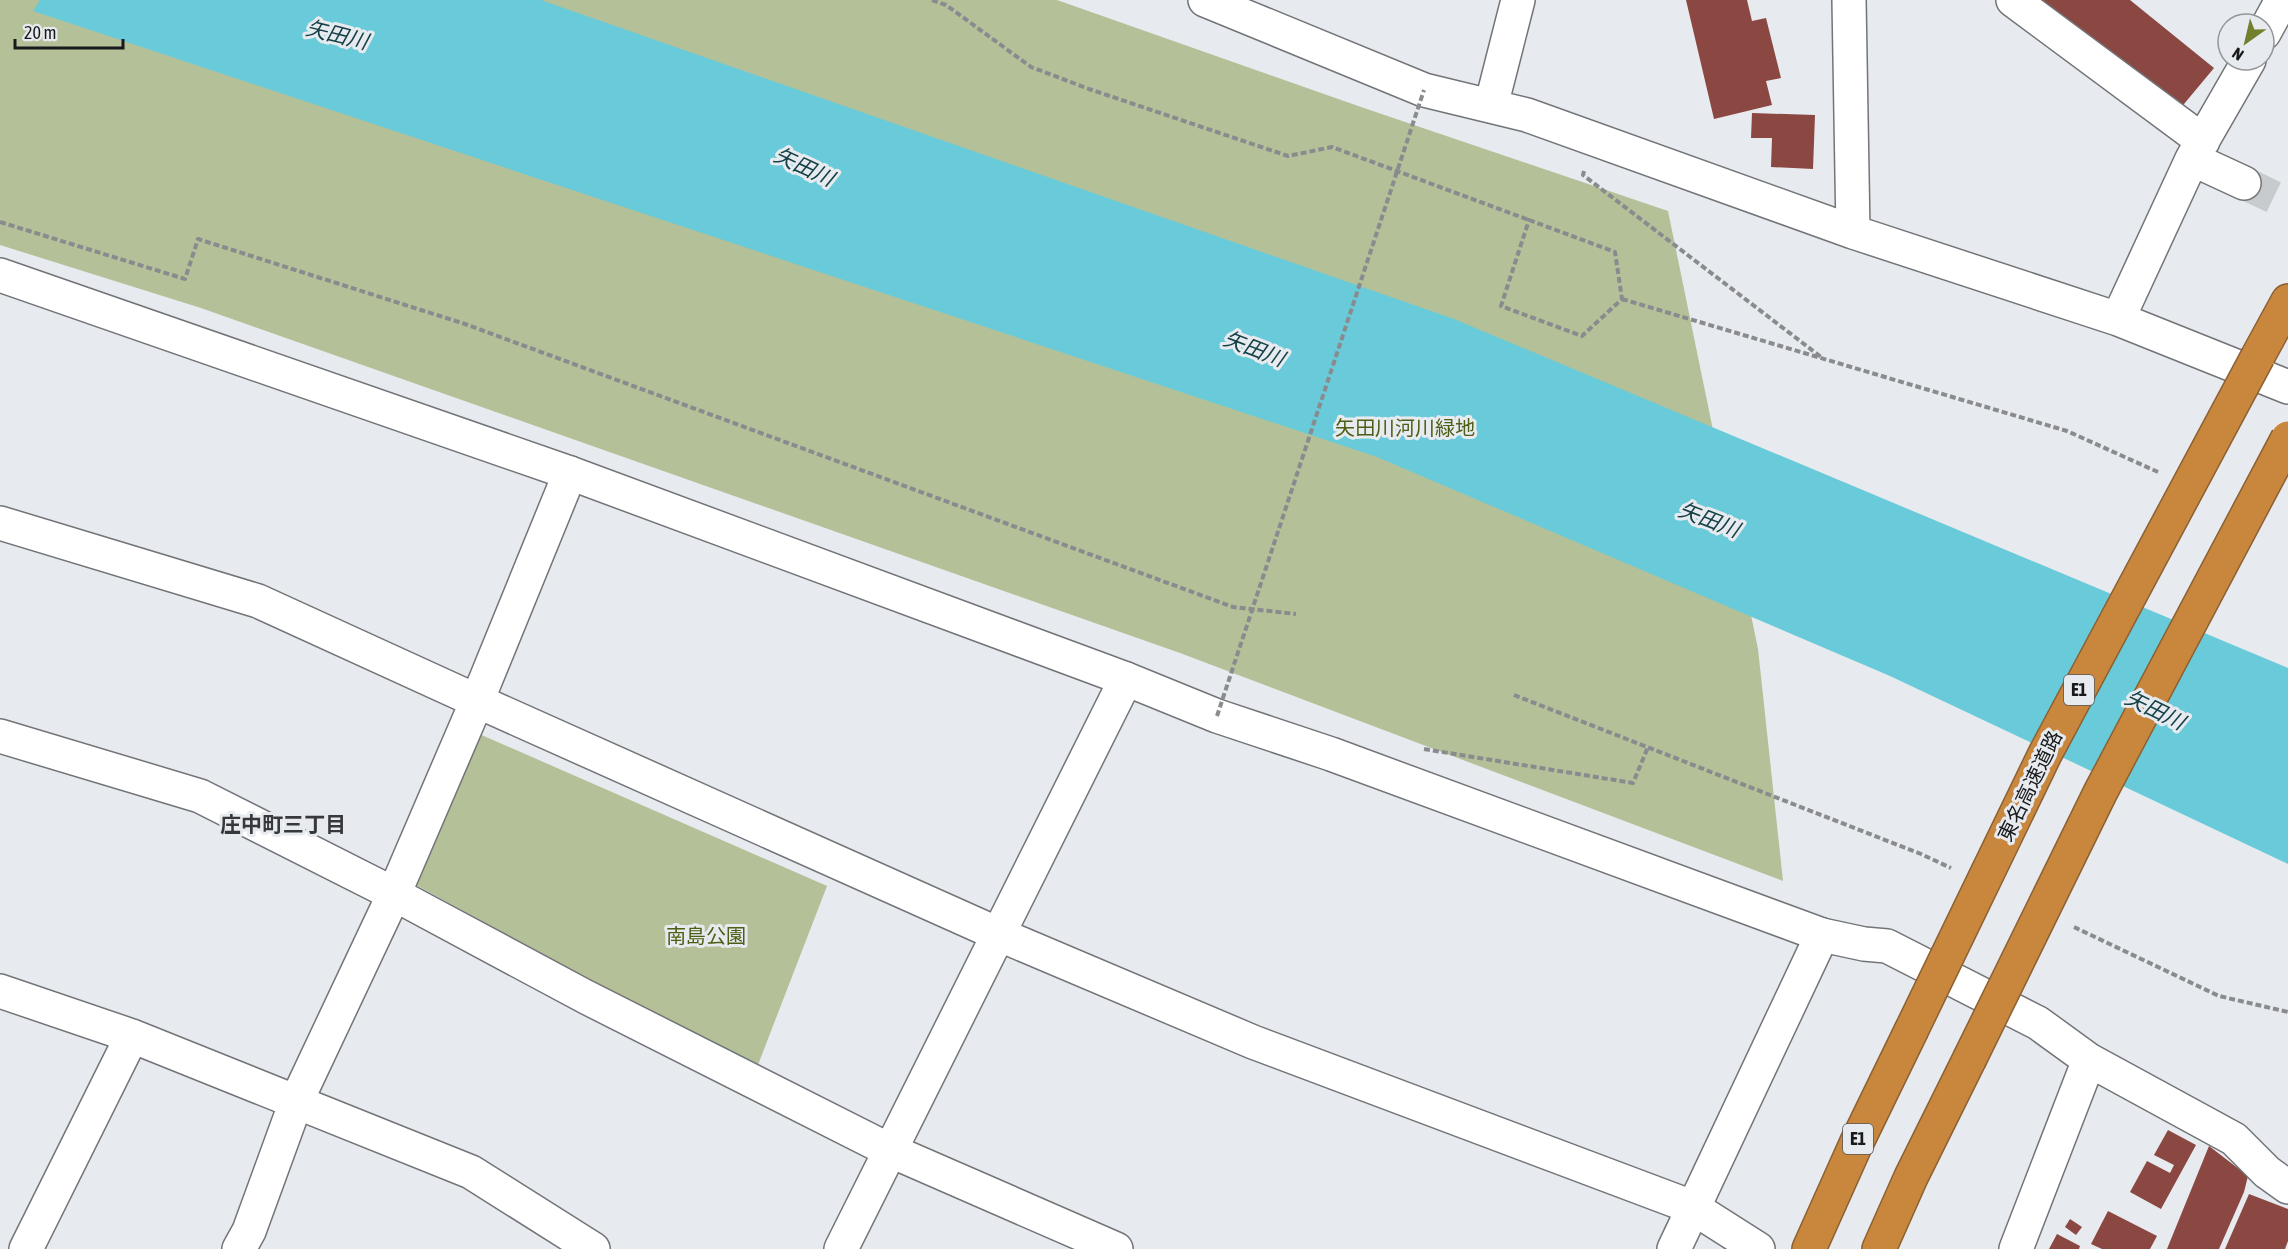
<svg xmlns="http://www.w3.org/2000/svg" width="2288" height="1249" viewBox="0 0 2288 1249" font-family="'Asap Condensed','Noto Sans JP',sans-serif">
	<rect width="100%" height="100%" fill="#e7eaee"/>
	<path fill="#b3c098" d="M 0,0 L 1057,0 L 1361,107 L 1668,211 L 1758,649 L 1783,881 L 1180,653 L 201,308 L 0,245 Z
		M 477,733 L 827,886 L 756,1070 L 416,885 Z"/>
	<path fill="#69cbda" d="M 40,0 L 541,0 L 1454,319 L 2288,668 L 2288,864 L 1890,676 L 1377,457 L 33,11 Z"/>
	<path fill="#8b4741" d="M 1686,0 L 1747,0 L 1752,21 L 1766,18 L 1781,78 L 1766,81 L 1772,105 L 1714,119 Z
		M 2032,0 L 2130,0 L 2214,68 L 2174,116 Z
		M 1752,113 L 1815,115 L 1813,169 L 1771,167 L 1772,138 L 1751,138 Z
		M 2168,1130 L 2196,1145 L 2161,1209 L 2130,1192 L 2147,1161 L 2170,1173 L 2174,1165 L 2154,1155 Z
		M 2209,1146 L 2248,1176 L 2244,1192 L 2219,1249 L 2167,1249 Z
		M 2249,1194 L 2288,1209 L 2288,1241 L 2285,1249 L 2225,1249 Z
		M 2108,1211 L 2157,1236 L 2150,1249 L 2102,1249 L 2091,1244 Z
		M 2070,1219 L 2082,1227 L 2076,1235 L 2065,1227 Z
		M 2057,1234 L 2080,1246 L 2079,1249 L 2049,1249 Z"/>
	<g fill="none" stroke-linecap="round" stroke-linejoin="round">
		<path stroke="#c8cbce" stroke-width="33" stroke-dasharray="33 16" stroke-linecap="butt" d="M 2244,183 L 2288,204"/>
		<g stroke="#727478" stroke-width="36">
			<path id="street" d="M 1205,0 L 1424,90 L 1527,115 L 1853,232 L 2118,319 L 2288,387
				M 1849,0 L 1853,232
				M 2013,0 L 2203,141
				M 2264,33 L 2282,0
				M 1491,106 L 1518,0
				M 2192,159 L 2244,183
				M 2118,319 L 2192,159 L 2249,60
				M 0,523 L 258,601 L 477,701 L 998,934 L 1253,1042 L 1692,1207 L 1758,1249
				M 0,736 L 200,796 L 394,894 L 586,997 L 889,1150 L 1116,1249
				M 0,991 L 132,1036 L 471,1172 L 593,1249
				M 26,1249 L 132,1036
				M 239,1249 L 249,1231 L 296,1102 L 394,894 L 477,701 L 570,473
				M 841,1249 L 1126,679
				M 1674,1249 L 1822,935 L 1864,944 L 1887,946 L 2038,1023 L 2089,1060 L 2234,1139 L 2267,1172 L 2288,1187
				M 2016,1249 L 2089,1060"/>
		</g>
		<g stroke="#727478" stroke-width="36">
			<path id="secondary" d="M 0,275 L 570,473 L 1126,679 L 1217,716 L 1331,754 L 1822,935"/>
		</g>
		<g stroke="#8b6032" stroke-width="36">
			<path id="highway" d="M 2258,356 L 2288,301
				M 1809,1249 L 1856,1144 L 1911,1031
				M 1879,1249 L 1911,1177 L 1969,1060"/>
		</g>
		<path stroke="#898b8e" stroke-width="4" stroke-dasharray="6 3" stroke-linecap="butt" d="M 932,0 L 946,5 L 1031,67 L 1089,89 L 1288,156 L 1332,147 L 1529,220
			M 1584,171 L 1583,175 L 1821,357
			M 1529,220 L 1615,252 L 1622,299 L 1582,336 L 1501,306 Z
			M 0,222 L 185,279 L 198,239 L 465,324 L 1233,607 L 1296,614
			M 1622,299 L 2067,431 L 2158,472
			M 1514,695 L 1921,854 L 1951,868
			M 1424,749 L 1633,783 L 1648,747
			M 2074,927 L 2219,996 L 2288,1012"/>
		<use href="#street" stroke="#fff" stroke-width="33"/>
		<use href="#secondary" stroke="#fff" stroke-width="33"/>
		<use href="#highway" stroke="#c9873e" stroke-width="33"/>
		<g stroke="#8b6032" stroke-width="36" stroke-linecap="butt">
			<path id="highway-bridge" d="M 1911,1031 L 2045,754 L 2258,356
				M 1969,1060 L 2101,791 L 2288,438"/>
		</g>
		<path stroke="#898b8e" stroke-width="4" stroke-dasharray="6 3" stroke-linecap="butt" d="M 1217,716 L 1424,90"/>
		<use href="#highway-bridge" stroke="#c9873e" stroke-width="33"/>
	</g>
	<g text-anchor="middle" stroke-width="6" stroke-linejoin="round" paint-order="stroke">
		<g fill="#e7eaee" stroke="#56585a" stroke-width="1.5">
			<rect x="2064" y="675" width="30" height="30" rx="4.5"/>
			<rect x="1843" y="1124" width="30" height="30" rx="4.5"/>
		</g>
		<g font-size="18" font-weight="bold" fill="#18191b">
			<text x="2079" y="696">E1</text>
			<text x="1858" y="1145">E1</text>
		</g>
		<g font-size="20" fill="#4d5f14" stroke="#e7eaee">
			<text x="1405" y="435">矢田川河川緑地</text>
			<text x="706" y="943">南島公園</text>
		</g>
		<g font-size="20" fill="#18191b" stroke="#e7eaee">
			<text transform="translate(2030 786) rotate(-64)" y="7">東名高速道路</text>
		</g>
		<g font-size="21" font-style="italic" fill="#144248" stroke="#e7eaee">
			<text transform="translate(337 35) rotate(14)" y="7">矢田川</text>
			<text transform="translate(804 167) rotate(25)" y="7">矢田川</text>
			<text transform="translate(1254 349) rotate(21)" y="7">矢田川</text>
			<text transform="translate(1709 520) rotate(21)" y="7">矢田川</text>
			<text transform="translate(2155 710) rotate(26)" y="7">矢田川</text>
		</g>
		<g font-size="21" font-weight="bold" fill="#37383b" stroke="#e7eaee">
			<text x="283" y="832">庄中町三丁目</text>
		</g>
	</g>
	<g transform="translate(2246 42) rotate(214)"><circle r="28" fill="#e7eaee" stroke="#94969a" stroke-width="1.5"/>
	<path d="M0-4.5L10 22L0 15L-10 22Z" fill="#72802e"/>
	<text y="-9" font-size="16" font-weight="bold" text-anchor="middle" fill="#18191b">N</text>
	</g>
	<path d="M15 39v9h108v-9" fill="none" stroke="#18191b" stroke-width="3"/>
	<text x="24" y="39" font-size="18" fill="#18191b" stroke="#e7eaee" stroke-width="4.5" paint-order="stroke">20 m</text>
</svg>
